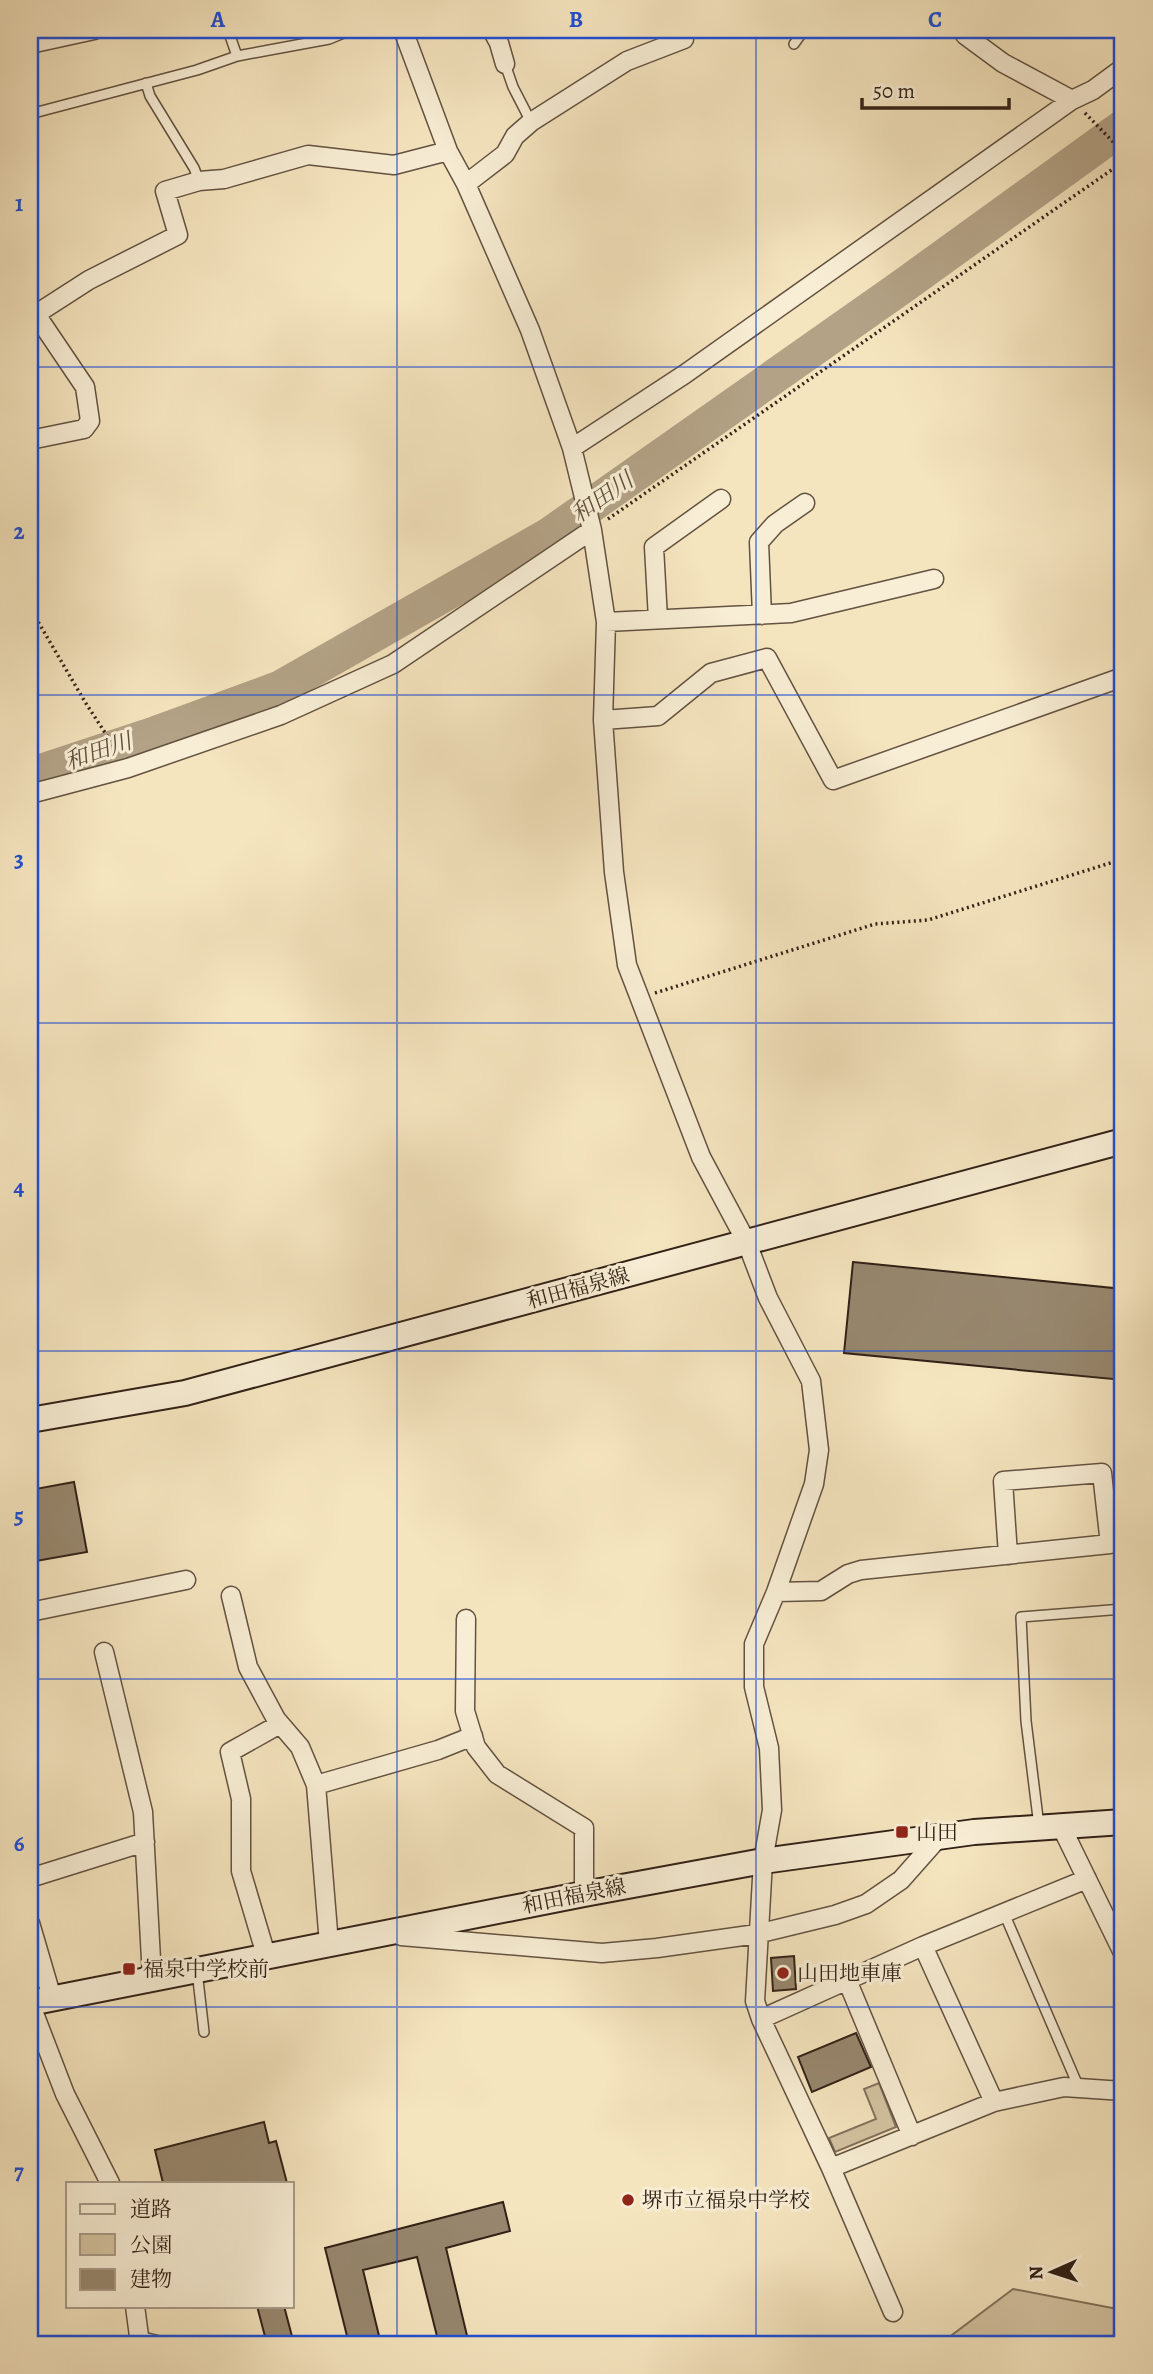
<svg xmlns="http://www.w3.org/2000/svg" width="1153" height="2374" viewBox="0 0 1153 2374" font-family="Alegreya,'Noto Serif JP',serif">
	<rect width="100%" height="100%" fill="#f5e5bf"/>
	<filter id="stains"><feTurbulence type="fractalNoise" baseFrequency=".00286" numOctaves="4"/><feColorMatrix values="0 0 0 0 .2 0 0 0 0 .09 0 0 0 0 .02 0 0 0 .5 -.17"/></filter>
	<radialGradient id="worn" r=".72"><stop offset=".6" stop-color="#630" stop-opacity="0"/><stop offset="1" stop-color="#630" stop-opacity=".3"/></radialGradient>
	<path fill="#d4c4a2" stroke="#83725c" stroke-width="2" d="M 879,2083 L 896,2127 L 835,2152 L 829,2138 L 876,2119 L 864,2089 Z
		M 1013,2289 L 1123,2310 L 1123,2344 L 940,2344 Z"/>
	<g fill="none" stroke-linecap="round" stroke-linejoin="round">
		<path stroke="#b3a286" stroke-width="35" d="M 30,775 L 157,733 L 280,688 L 549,535 L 903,286 L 1123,127"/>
	</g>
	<path fill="#97876e" stroke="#322117" stroke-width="2" d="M 853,1262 L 1123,1289 L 1123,1380 L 844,1353 Z
		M 74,1482 L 87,1552 L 30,1562 L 30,1490 Z
		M 794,1956 L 796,1989 L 773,1991 L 771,1958 Z
		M 856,2033 L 871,2067 L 812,2092 L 798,2057 Z
		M 264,2122 L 269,2143 L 276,2141 L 287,2183 L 163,2183 L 155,2150 Z
		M 503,2202 L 510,2231 L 446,2248 L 469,2344 L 439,2344 L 417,2257 L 363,2270 L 381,2344 L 349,2344 L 325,2248 Z
		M 257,2306 L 284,2306 L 294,2344 L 267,2344 Z"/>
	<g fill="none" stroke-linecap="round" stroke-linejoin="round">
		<g stroke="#635241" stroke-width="12">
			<path id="lane" d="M 228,30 L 237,56
				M 794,44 L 804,30
				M 505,64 L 513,87 L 531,122
				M 146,83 L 150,96 L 194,168 L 199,181
				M 30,114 L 197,70 L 237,56 L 329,39 L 351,30
				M 1039,1826 L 1026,1721 L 1021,1617 L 1123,1609
				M 1004,1913 L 1079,2088
				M 197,1971 L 204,2032
				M 139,2336 L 172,2344"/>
		</g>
		<g stroke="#635241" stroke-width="21">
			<path id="street" d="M 403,30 L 448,151 L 466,184 L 530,330 L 572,448 L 592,530 L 606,622 L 603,720 L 614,872 L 627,965 L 701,1157 L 747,1243 L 768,1298 L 811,1381 L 819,1450 L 814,1484 L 776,1592 L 754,1644 L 754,1687 L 769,1748 L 772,1810 L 763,1861 L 755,2001 L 761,2019 L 831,2168 L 893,2312
				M 492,30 L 499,43 L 505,64
				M 965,35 L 1003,63 L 1072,100
				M 30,44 L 94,30
				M 466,184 L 505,154 L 515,136 L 531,122 L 627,61 L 684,39
				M 30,318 L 89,280 L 178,235 L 165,191 L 199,181 L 224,179 L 308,155 L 394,165 L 448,151
				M 30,440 L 84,429 L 90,421 L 85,387 L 37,316
				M 572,448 L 685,374 L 1072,100 L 1093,90 L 1123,68
				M 762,615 L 759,542 L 775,524 L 805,503
				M 658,619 L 654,547 L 721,499
				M 606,622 L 791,613 L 934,579
				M 603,720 L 658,716 L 711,673 L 767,658 L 833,780 L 1123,677
				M 30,794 L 128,768 L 281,715 L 393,664 L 592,530
				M 776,1592 L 821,1591 L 848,1574 L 861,1570 L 1110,1544 L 1102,1473 L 1003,1481 L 1008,1555
				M 231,1596 L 248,1667 L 276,1719 L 300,1747 L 316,1785 L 329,1944
				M 30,1612 L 186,1580
				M 466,1619 L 465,1711 L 476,1747 L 497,1774 L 584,1828 L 584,1894
				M 104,1652 L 143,1812 L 152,1978
				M 316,1785 L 438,1750 L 473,1736
				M 1061,1826 L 1123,1953
				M 30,1878 L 145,1842
				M 30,1923 L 52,1998
				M 401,1936 L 602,1953 L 657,1948 L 757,1934 L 835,1915 L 866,1904 L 901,1880 L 939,1837
				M 923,1946 L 994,2102
				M 266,1955 L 241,1871 L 241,1799 L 230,1752 L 280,1724
				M 847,1980 L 912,2136
				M 30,2003 L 65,2094 L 110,2183
				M 761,2019 L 923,1946 L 1087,1879
				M 831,2168 L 994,2102 L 1064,2087 L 1123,2091
				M 135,2306 L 140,2344"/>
		</g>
		<g stroke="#322117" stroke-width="28">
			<path id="secondary" d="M 30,1420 L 185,1393 L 1123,1141
				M 30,2003 L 584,1894 L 763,1861 L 974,1832 L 1123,1822"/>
		</g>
		<path stroke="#322117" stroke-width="3.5" stroke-dasharray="2 3.5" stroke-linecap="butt" d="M 699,34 L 711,30
			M 1085,113 L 1118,147
			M 608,519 L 1123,162
			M 30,608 L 85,702 L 117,751
			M 655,993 L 875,924 L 928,920 L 1123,859"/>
		<use href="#lane" stroke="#f8eed5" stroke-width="9"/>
		<use href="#street" stroke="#f8eed5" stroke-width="18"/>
		<use href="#secondary" stroke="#f8eed5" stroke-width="24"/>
	</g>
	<path fill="none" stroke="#1d4ed8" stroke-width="2" stroke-opacity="0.55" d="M 397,30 L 397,2344M 756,30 L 756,2344M 30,367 L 1123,367M 30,695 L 1123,695M 30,1023 L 1123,1023M 30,1351 L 1123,1351M 30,1679 L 1123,1679M 30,2007 L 1123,2007"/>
	<g fill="#8f2418" stroke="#f8eed5" stroke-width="2.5">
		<rect x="895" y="1825" width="14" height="14" rx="3.5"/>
		<rect x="122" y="1962" width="14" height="14" rx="3.5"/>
		<circle cx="783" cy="1973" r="7"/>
		<circle cx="628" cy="2200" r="7"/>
	</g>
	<g text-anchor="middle" stroke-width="6" stroke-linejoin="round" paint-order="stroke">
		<g font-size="21" fill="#322117" stroke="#f8eed5">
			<text transform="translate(578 1288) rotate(-15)" y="7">和田福泉線</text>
			<text transform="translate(574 1896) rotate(-11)" y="7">和田福泉線</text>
		</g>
		<g font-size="21" fill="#322117" stroke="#f8eed5" text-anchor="start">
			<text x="916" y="1839">山田</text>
			<text x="143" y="1976">福泉中学校前</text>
			<text x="797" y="1980">山田地車庫</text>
			<text x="642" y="2207">堺市立福泉中学校</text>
		</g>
		<g font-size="23" font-style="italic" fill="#5f4e3e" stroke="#f8eed5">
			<text transform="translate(602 497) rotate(-35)" y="8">和田川</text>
			<text transform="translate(98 751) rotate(-19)" y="8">和田川</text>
		</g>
	</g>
	<rect width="1153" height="2374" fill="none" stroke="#f5e5bf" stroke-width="77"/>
	<rect x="66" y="2182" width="228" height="126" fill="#f8eed5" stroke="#a99c89" stroke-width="2"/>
	<rect x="80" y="2204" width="35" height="10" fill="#f8eed5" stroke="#a99c89" stroke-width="2"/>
	<text x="130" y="2216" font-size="21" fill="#322117">道路</text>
	<rect x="80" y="2234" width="35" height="21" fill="#d4c4a2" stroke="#a99c89" stroke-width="2"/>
	<text x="130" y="2252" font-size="21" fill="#322117">公園</text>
	<rect x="80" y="2269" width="35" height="21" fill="#97876e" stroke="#a99c89" stroke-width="2"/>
	<text x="130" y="2286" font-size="21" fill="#322117">建物</text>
	<g transform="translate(1052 2272) rotate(267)" stroke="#f8eed5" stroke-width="5" paint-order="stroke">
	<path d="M0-5L12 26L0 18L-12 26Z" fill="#322117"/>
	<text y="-10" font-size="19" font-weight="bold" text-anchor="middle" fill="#322117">N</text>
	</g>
	<path d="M862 98v10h147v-10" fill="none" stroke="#322117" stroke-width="3.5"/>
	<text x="873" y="98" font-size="21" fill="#322117" stroke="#f8eed5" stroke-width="5" paint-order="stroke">50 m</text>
	<rect x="38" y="38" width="1076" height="2298" fill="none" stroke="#1d4ed8" stroke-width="2.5"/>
	<g font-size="23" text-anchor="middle" font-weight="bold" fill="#1d4ed8">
		<text x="218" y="27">A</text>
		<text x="576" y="27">B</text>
		<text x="935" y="27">C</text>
		<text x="19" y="211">1</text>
		<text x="19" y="539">2</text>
		<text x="19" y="867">3</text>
		<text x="19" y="1195">4</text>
		<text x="19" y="1523">5</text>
		<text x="19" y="1851">6</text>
		<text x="19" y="2179">7</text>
	</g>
	<rect width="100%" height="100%" filter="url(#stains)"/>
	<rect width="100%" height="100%" fill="url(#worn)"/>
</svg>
